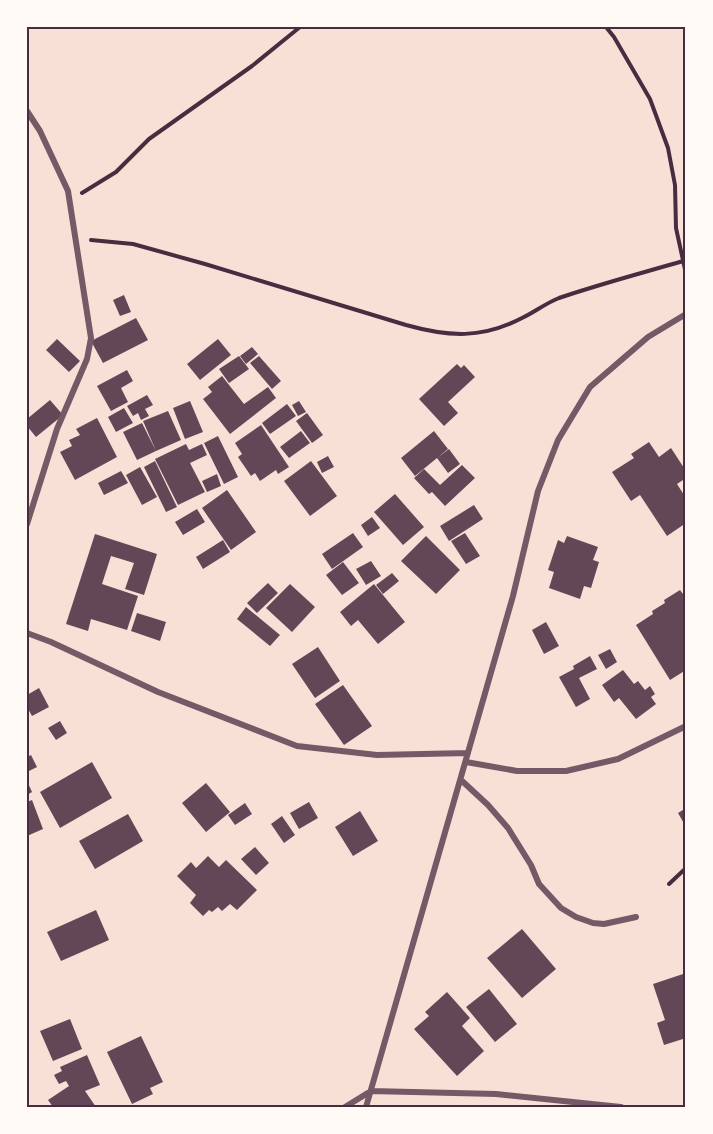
<svg xmlns="http://www.w3.org/2000/svg" width="713" height="1134" viewBox="0 0 713 1134" font-family="'Crimson Pro',serif">
	<rect width="100%" height="100%" fill="#f7e1d7"/>
	<path fill="#644757" d="M 124,295 L 131,312 L 120,316 L 113,300 Z
		M 136,318 L 148,340 L 103,363 L 91,341 Z
		M 57,339 L 80,361 L 69,372 L 46,350 Z
		M 218,339 L 231,355 L 200,380 L 187,364 Z
		M 252,347 L 258,354 L 246,364 L 240,356 Z
		M 239,356 L 249,369 L 229,383 L 219,369 Z
		M 259,356 L 281,381 L 272,389 L 250,363 Z
		M 457,364 L 461,368 L 464,365 L 475,377 L 448,402 L 458,413 L 444,426 L 419,399 Z
		M 127,370 L 133,381 L 121,388 L 128,402 L 111,411 L 97,386 Z
		M 222,376 L 244,404 L 268,387 L 276,398 L 230,434 L 203,399 L 212,392 L 208,387 Z
		M 147,395 L 153,405 L 145,409 L 149,416 L 141,420 L 138,413 L 133,416 L 127,406 Z
		M 50,400 L 63,415 L 36,437 L 27,426 L 27,419 Z
		M 190,401 L 203,432 L 185,439 L 173,408 Z
		M 299,401 L 306,412 L 298,416 L 292,405 Z
		M 287,404 L 296,416 L 270,434 L 262,423 Z
		M 124,408 L 133,423 L 116,432 L 108,417 Z
		M 168,411 L 181,440 L 156,451 L 143,421 Z
		M 307,413 L 323,435 L 312,443 L 296,421 Z
		M 97,418 L 117,457 L 75,480 L 60,452 L 72,446 L 69,440 L 80,435 L 76,429 Z
		M 142,423 L 156,451 L 137,460 L 123,432 Z
		M 261,425 L 289,467 L 278,474 L 276,470 L 260,481 L 255,473 L 251,476 L 238,457 L 242,454 L 235,443 Z
		M 301,431 L 310,443 L 289,458 L 280,447 Z
		M 434,431 L 448,449 L 415,476 L 401,458 Z
		M 218,436 L 238,477 L 224,484 L 204,443 Z
		M 649,442 L 659,457 L 671,448 L 686,471 L 686,478 L 677,484 L 686,498 L 686,523 L 667,536 L 640,495 L 631,501 L 612,472 L 634,458 L 631,454 Z
		M 186,444 L 189,450 L 202,444 L 207,455 L 190,463 L 205,492 L 178,505 L 155,459 Z
		M 449,449 L 460,464 L 448,473 L 437,458 Z
		M 328,456 L 334,467 L 322,473 L 317,462 Z
		M 155,461 L 177,507 L 166,512 L 144,467 Z
		M 311,461 L 337,496 L 310,516 L 284,481 Z
		M 462,465 L 475,478 L 445,506 L 432,492 L 429,494 L 414,478 L 424,469 L 440,485 Z
		M 140,467 L 157,497 L 142,505 L 126,475 Z
		M 121,471 L 128,483 L 104,495 L 98,483 Z
		M 217,474 L 221,486 L 207,492 L 202,481 Z
		M 227,490 L 256,532 L 231,550 L 202,508 Z
		M 395,494 L 424,527 L 403,545 L 374,512 Z
		M 474,505 L 483,519 L 449,541 L 440,526 Z
		M 197,509 L 205,522 L 183,535 L 175,522 Z
		M 372,517 L 380,528 L 368,536 L 361,525 Z
		M 353,533 L 363,547 L 332,569 L 322,554 Z
		M 465,533 L 480,556 L 466,564 L 451,541 Z
		M 95,534 L 157,554 L 144,595 L 125,589 L 134,563 L 111,556 L 102,584 L 138,596 L 127,630 L 91,619 L 88,631 L 66,624 Z
		M 426,536 L 460,570 L 436,594 L 401,561 Z
		M 567,536 L 598,547 L 593,560 L 599,562 L 591,588 L 584,586 L 580,599 L 549,588 L 554,572 L 548,570 L 558,540 L 564,543 Z
		M 223,540 L 230,552 L 203,569 L 196,557 Z
		M 371,561 L 381,576 L 366,585 L 356,569 Z
		M 343,562 L 359,583 L 342,595 L 326,575 Z
		M 392,573 L 399,581 L 383,594 L 376,585 Z
		M 268,583 L 278,593 L 257,613 L 247,603 Z
		M 290,584 L 315,607 L 292,632 L 266,608 Z
		M 374,584 L 405,622 L 378,644 L 358,620 L 351,626 L 340,612 Z
		M 680,590 L 686,598 L 686,670 L 670,680 L 636,625 L 653,614 L 652,611 L 665,603 L 664,600 Z
		M 246,607 L 280,635 L 270,646 L 237,619 Z
		M 137,613 L 166,622 L 160,641 L 131,631 Z
		M 546,622 L 559,646 L 544,654 L 532,630 Z
		M 318,647 L 340,681 L 315,698 L 292,664 Z
		M 610,649 L 617,662 L 606,669 L 598,655 Z
		M 590,656 L 597,669 L 579,678 L 590,699 L 576,707 L 559,677 L 574,669 L 573,666 Z
		M 623,670 L 634,684 L 638,681 L 645,690 L 650,686 L 655,694 L 651,697 L 656,704 L 636,719 L 619,698 L 614,702 L 602,685 Z
		M 343,685 L 372,726 L 344,745 L 315,704 Z
		M 39,688 L 49,707 L 32,716 L 27,707 L 27,695 Z
		M 60,721 L 67,733 L 56,740 L 48,728 Z
		M 31,755 L 37,767 L 27,772 L 27,757 Z
		M 92,762 L 112,798 L 60,828 L 40,792 Z
		M 27,781 L 32,792 L 27,795 Z
		M 206,783 L 230,812 L 206,832 L 182,803 Z
		M 32,800 L 43,829 L 27,836 L 27,802 Z
		M 309,802 L 318,818 L 299,829 L 290,813 Z
		M 245,803 L 252,814 L 235,825 L 228,815 Z
		M 686,808 L 686,827 L 678,813 Z
		M 360,811 L 378,841 L 353,856 L 335,827 Z
		M 128,814 L 143,841 L 95,869 L 79,841 Z
		M 282,816 L 295,835 L 284,843 L 271,824 Z
		M 255,847 L 269,863 L 256,875 L 241,859 Z
		M 208,856 L 219,867 L 226,860 L 257,890 L 237,910 L 230,904 L 222,911 L 218,907 L 212,912 L 209,910 L 203,916 L 190,903 L 196,895 L 177,876 L 191,862 L 196,868 Z
		M 96,910 L 109,940 L 61,961 L 47,932 Z
		M 522,929 L 556,969 L 522,998 L 487,958 Z
		M 686,973 L 686,1038 L 664,1045 L 657,1023 L 665,1020 L 653,984 Z
		M 489,989 L 517,1024 L 495,1042 L 466,1007 Z
		M 447,992 L 470,1018 L 462,1026 L 484,1051 L 457,1076 L 414,1029 L 429,1016 L 425,1012 Z
		M 70,1019 L 82,1049 L 53,1061 L 40,1031 Z
		M 141,1036 L 163,1082 L 150,1088 L 153,1094 L 132,1104 L 107,1052 Z
		M 87,1055 L 100,1085 L 85,1091 L 96,1107 L 53,1107 L 48,1100 L 69,1086 L 66,1081 L 59,1084 L 54,1075 L 62,1071 L 60,1067 Z"/>
	<g fill="none" stroke-linecap="round" stroke-linejoin="round">
		<path stroke="#4a2c40" stroke-width="4" d="M 606,27 L 614,37 L 650,99 L 668,148 L 675,185 L 676,228 L 686,274
			M 82,193 L 116,172 L 149,139 L 252,66 L 300,27
			M 91,240 L 133,244 L 205,264 L 406,325 C 449,337 482,339 522,318 C 535,312 546,303 559,298 C 600,284 642,273 683,261
			M 669,884 L 686,868"/>
		<path stroke="#755966" stroke-width="6" d="M 27,111 L 40,131 L 68,191 L 91,338 L 87,359 L 57,429 L 27,524
			M 27,633 L 51,642 L 158,692 L 297,746 L 377,755 L 468,753
			M 466,762 L 517,771 L 566,771 L 618,759 L 686,726
			M 461,780 L 488,805 L 508,828 L 531,865 L 539,884 L 561,908 L 576,917 L 593,923 L 604,924 L 636,917
			M 345,1107 L 371,1091 L 496,1094 L 621,1107
			M 366,1107 L 513,596 L 538,491 L 558,440 L 590,387 L 648,337 L 686,314"/>
	</g>
	<rect width="713" height="1134" fill="none" stroke="#fffaf5" stroke-width="57"/>
	<rect x="28" y="28" width="656" height="1078" fill="none" stroke="#4a2c40" stroke-width="2"/>
</svg>
